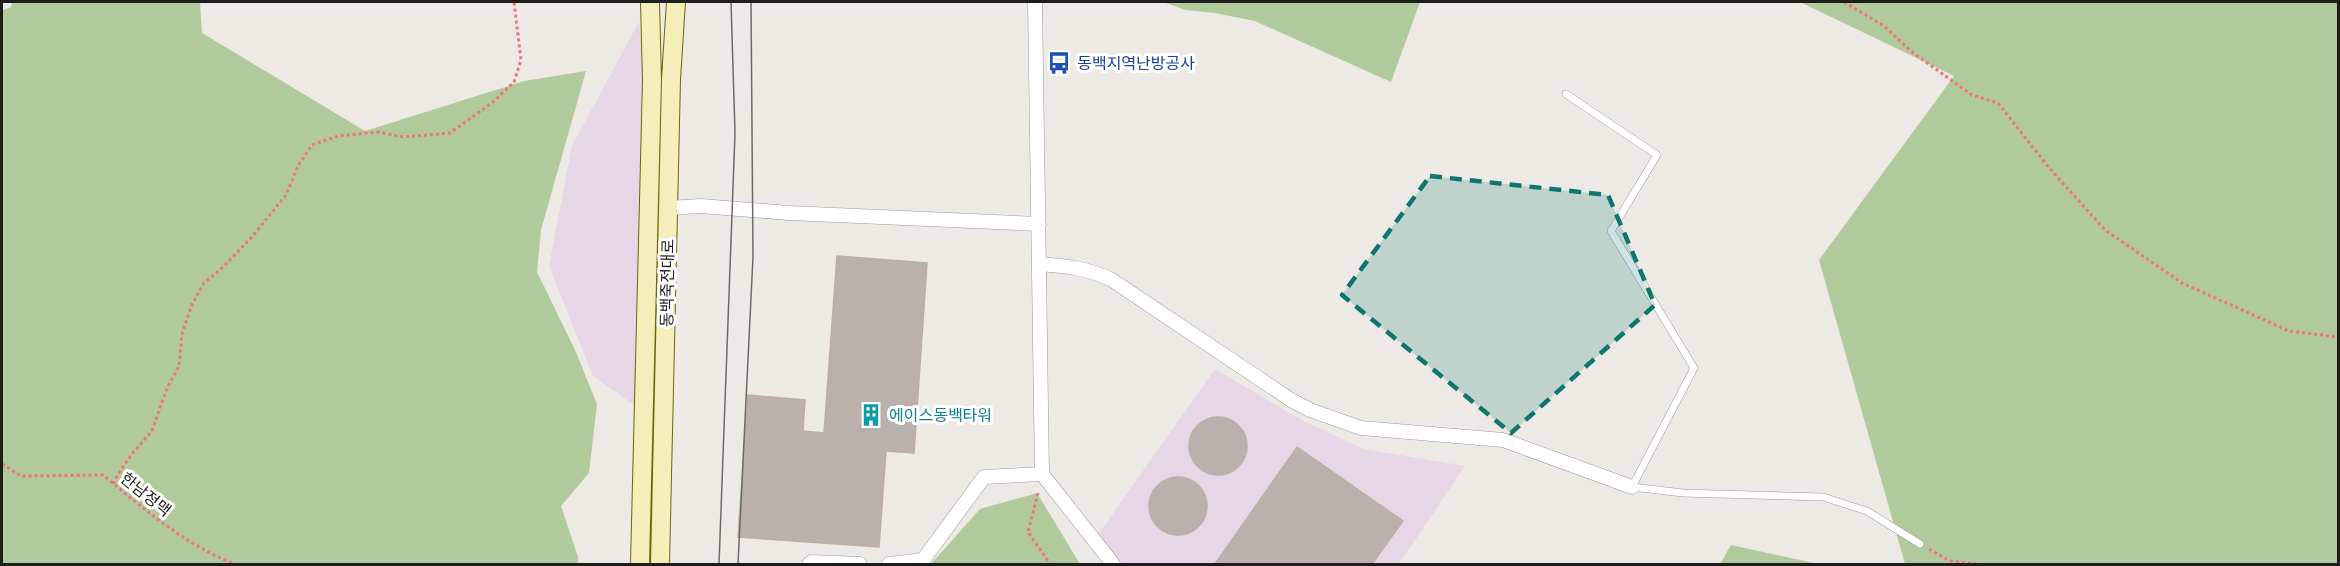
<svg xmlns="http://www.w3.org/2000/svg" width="2340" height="566" viewBox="0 0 2340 566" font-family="'Space Grotesk','Noto Sans KR',sans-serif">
	<rect width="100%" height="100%" fill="#ede9e4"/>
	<path fill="#e6d6e6" d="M 639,22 L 643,55 L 638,365 L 634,405 L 593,376 L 549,266 L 572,146 Z
		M 1215,369 L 1305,422 L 1364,449 L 1465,466 L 1399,564 L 1118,564 L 1097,536 Z"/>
	<path fill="#b1ca9b" d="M 12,2 L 200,2 L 202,33 L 365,131 L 524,81 L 586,71 L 541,230 L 537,272 L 575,350 L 597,404 L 589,473 L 561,506 L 578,557 L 578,564 L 2,564 L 2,5 L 3,10 L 11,7 Z
		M 1163,2 L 1420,2 L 1391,82 L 1255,21 L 1215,13 L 1186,10 Z
		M 1800,2 L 2338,2 L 2338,564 L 1905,564 L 1819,260 L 1954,76 Z
		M 1037,493 L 1080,564 L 931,564 L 980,509 Z
		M 1731,545 L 1818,564 L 1720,564 Z"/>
	<path fill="#bab1ad" stroke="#beada7" stroke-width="1.5" d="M 837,256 L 927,263 L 914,453 L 886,451 L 879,547 L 738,537 L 748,395 L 805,400 L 803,431 L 824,433 Z
		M1189 446a29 29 0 1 1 58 0a29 29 0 1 1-58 0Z
		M 1297,447 L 1403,521 L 1372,564 L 1215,564 Z
		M1149 506a29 29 0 1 1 58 0a29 29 0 1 1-58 0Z"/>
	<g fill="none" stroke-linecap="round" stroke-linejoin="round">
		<g stroke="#9a9a9a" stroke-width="8">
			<path id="lane" d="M 1566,94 L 1657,155 L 1611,231 L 1694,368 L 1632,487 L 1683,493 L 1823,497 L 1867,511 L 1920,544"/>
		</g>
		<g stroke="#9a9a9a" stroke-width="15">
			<path id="street" d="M 1035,2 L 1042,474 L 1113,564
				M 668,208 L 701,206 L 789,213 L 1039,224
				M 1039,264 C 1066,266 1088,268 1112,280 L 1291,400 L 1310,410 L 1361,428 L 1503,440 L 1632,487
				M 809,564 L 812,562 L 860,564
				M 889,564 L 923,560 L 984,477 L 1042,474"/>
		</g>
		<g stroke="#6c660c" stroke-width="20">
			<path id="secondary" d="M 640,564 L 652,80 L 650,2
				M 660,564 L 671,79 L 676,2"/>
		</g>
		<path stroke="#f0727a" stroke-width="3" stroke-dasharray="3 3" stroke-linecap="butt" d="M 1844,2 L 1884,26 L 1912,52 L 1972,95 L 1998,103 L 2050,169 L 2105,230 L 2182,283 L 2289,331 L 2338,337
			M 2,464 L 21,476 L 103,475 C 144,509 184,544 234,564
			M 114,484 L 114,481 L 131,455 L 152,431 L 167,388 L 179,366 L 182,334 L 192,304 L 204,283 L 220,270 L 252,237 L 286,195 L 298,166 L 312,145 L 338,136 L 378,132 L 404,137 L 450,133 L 492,103 L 514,82 L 521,60 L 514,2
			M 1038,493 L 1028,532 L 1050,564
			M 1929,549 L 1950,561 L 1977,564"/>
		<use href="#lane" stroke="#fff" stroke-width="7"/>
		<use href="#street" stroke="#fff" stroke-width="14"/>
		<use href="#secondary" stroke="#f5eeba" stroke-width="18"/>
		<path stroke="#6b6b6b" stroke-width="1.5" d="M 719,564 L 735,133 L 731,2
			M 738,564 L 753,257 L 751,2"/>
	</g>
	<path fill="#0f766e" fill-opacity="0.2" stroke="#0f766e" stroke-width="4.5" stroke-dasharray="12 8" stroke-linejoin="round" d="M 1430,176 L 1608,195 L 1655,305 L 1511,433 L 1342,295 Z"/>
	<defs>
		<g id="bus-bare" transform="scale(1.8)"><path d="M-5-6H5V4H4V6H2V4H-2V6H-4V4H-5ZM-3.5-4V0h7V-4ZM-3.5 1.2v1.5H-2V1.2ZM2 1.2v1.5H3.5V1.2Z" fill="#1a4fb4" stroke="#fff" stroke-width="2.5" paint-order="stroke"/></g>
		<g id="building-bare" transform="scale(1.8)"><path d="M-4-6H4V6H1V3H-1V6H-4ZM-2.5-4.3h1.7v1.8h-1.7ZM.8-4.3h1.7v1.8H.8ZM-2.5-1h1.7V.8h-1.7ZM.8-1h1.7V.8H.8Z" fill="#0f9aa8" stroke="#fff" stroke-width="2.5" paint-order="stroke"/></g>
	</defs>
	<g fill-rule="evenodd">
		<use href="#bus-bare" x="1059" y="63"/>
		<use href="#building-bare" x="871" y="415"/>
	</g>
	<g text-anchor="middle" stroke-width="6" stroke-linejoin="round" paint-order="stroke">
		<g font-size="16" fill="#164399" stroke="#fff" text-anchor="start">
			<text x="1077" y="69">동백지역난방공사</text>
		</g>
		<g font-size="16" fill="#1d1d1d" stroke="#fff">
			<text transform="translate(667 283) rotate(-89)" y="6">동백죽전대로</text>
			<text transform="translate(146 494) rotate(39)" y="6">한남정맥</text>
		</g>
		<g font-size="16" fill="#0d838f" stroke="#fff" text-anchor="start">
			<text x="889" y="421">에이스동백타워</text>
		</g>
	</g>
	<rect width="2340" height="566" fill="none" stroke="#1d1d1d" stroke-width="6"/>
</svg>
